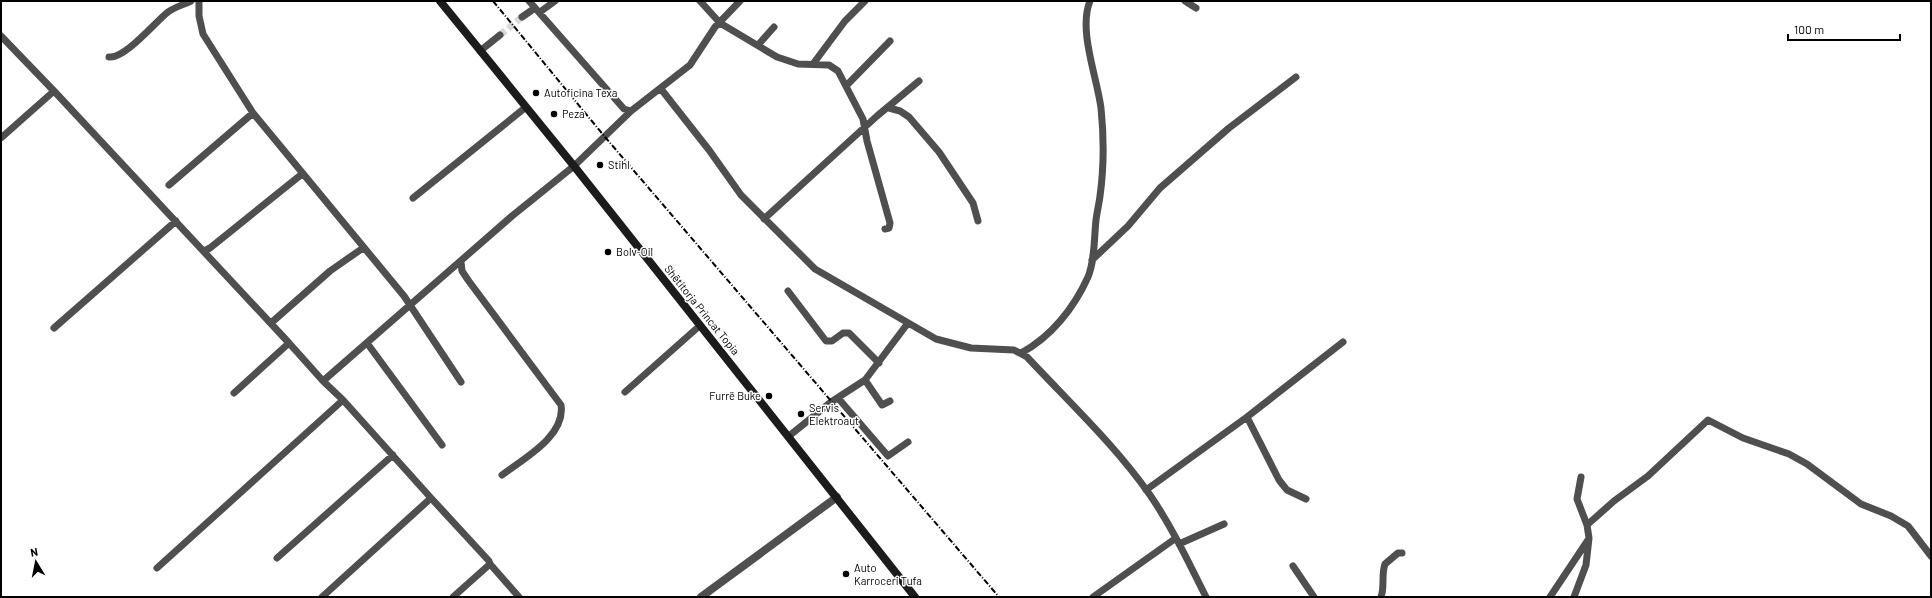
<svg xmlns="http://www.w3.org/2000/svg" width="1932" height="598" viewBox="0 0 1932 598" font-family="Barlow,sans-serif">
	<rect width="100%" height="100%" fill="#fff"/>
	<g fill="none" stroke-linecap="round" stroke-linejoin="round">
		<path stroke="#d9d9d9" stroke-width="7" stroke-dasharray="7 3.5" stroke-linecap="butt" d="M 500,35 L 522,17"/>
		<path stroke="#4f4f4f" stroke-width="7" d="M 199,1 L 199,16 L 203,34 L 253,113 L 404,296 L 461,382
			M 529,1 L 624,109 L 631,111
			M 700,1 L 720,23 L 777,57 L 798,64 L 829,65 L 838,71 L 863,119 L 867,141 L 890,223 L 889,228 L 885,229
			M 1185,1 L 1196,8
			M 540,12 L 555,1
			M 522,17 L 535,8
			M 1,36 L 54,91 L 1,138
			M 758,45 L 774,27
			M 480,51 L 500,35
			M 109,57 C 125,59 155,22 168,12 C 175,7 183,5 191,1
			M 813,64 L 845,21 L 865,1
			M 847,85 L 890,41
			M 661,89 L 709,150 L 741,195 L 815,269 L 936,339 L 971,348 L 1014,350 L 1027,357 C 1069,402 1115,445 1150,495 C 1172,527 1189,563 1206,597
			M 54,91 L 289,343
			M 889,108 L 900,111 L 909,117 L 939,152 L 973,203 L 978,221
			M 169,185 L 253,113
			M 413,198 L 526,107
			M 764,219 L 877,116 L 919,81
			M 204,251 L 210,248 L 302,174
			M 1092,260 L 1128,226 L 1160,188 L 1229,128 L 1296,77
			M 461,262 L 462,271 L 468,280 L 561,405 C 566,436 523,459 502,475
			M 788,291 L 826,341 L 832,341 L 843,333 L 849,333 L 879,363
			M 271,323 L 330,271 L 363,248
			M 54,328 L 176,221
			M 367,343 L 442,445
			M 1021,353 C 1051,337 1074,308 1088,277 C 1095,260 1094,238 1096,220 C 1097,212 1099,204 1100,196 C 1104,167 1104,137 1101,108 C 1097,77 1078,30 1090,1
			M 865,380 L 882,405 L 890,401
			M 625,392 L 696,329
			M 234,393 L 289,343 L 323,381
			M 838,398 L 888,456 L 908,442
			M 1247,417 L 1279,480 L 1287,490 L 1306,499
			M 789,436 L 831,402 L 865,380 L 908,323
			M 1146,490 L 1247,417 L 1343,342
			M 1587,525 L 1614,501 L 1648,476 L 1708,420 L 1743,438 L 1789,454 L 1807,464 L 1861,504 L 1891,516 L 1908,526 L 1931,556
			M 1179,544 L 1224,524
			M 277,558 L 393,455
			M 490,564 L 519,597
			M 1293,566 L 1314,597
			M 157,568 L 343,400
			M 322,597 L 431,498
			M 453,597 L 490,564 L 489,561 L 431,498 L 343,400 L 323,381 L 512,216 L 574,166 L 631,111 L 690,65 L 715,27 L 740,1
			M 1093,597 L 1176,538
			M 1381,597 C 1385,586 1381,575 1385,564 L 1398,553 L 1402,553
			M 1550,597 L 1588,540
			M 1574,597 L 1586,565 L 1589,538 L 1587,525 L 1577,499 L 1581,477"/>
		<path stroke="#4f4f4f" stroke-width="8" d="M 701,597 L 837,497"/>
		<path stroke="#1c1c1c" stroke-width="8" d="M 440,1 L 574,166 L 915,597"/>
		<path stroke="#000" stroke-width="2" stroke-dasharray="6 2 1 2" stroke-linecap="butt" d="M 493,1 L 605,137 L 999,597"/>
	</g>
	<g fill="#000" stroke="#fff" stroke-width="1.5">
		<circle cx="536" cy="93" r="4"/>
		<circle cx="554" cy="114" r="4"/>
		<circle cx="600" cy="165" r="4"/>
		<circle cx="608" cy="252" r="4"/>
		<circle cx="769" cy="396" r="4"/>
		<circle cx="801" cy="414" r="4"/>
		<circle cx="846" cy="574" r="4"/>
	</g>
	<g text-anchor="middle" stroke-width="3" stroke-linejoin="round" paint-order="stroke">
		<g font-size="11" fill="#000" stroke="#fff" text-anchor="start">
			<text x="544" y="97">Autoficina Texa</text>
			<text x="562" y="118">Peza</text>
			<text x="608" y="169">Stihl</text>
			<text x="616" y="256">Bolv-Oil</text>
			<text x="761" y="400" text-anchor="end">Furrë Buke</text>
			<text x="809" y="412">Servis<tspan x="809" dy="13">Elektroaut</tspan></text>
			<text x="854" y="572">Auto<tspan x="854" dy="13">Karroceri Tufa</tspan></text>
		</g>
		<g font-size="11" fill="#000" stroke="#fff">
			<text transform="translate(702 310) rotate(51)" y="4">Shëtitorja Princat Topia</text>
		</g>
	</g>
	<rect width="1932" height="598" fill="none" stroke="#000000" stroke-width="4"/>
	<g transform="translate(36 562) rotate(350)" stroke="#ffffff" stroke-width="3" paint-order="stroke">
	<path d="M0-3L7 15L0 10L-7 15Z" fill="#000000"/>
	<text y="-6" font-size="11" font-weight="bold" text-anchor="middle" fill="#000000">N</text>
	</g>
	<path d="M1788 34v6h112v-6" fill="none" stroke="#000000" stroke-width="2"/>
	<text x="1794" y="34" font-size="12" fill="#000000" stroke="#ffffff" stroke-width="3" paint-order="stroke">100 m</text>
</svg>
